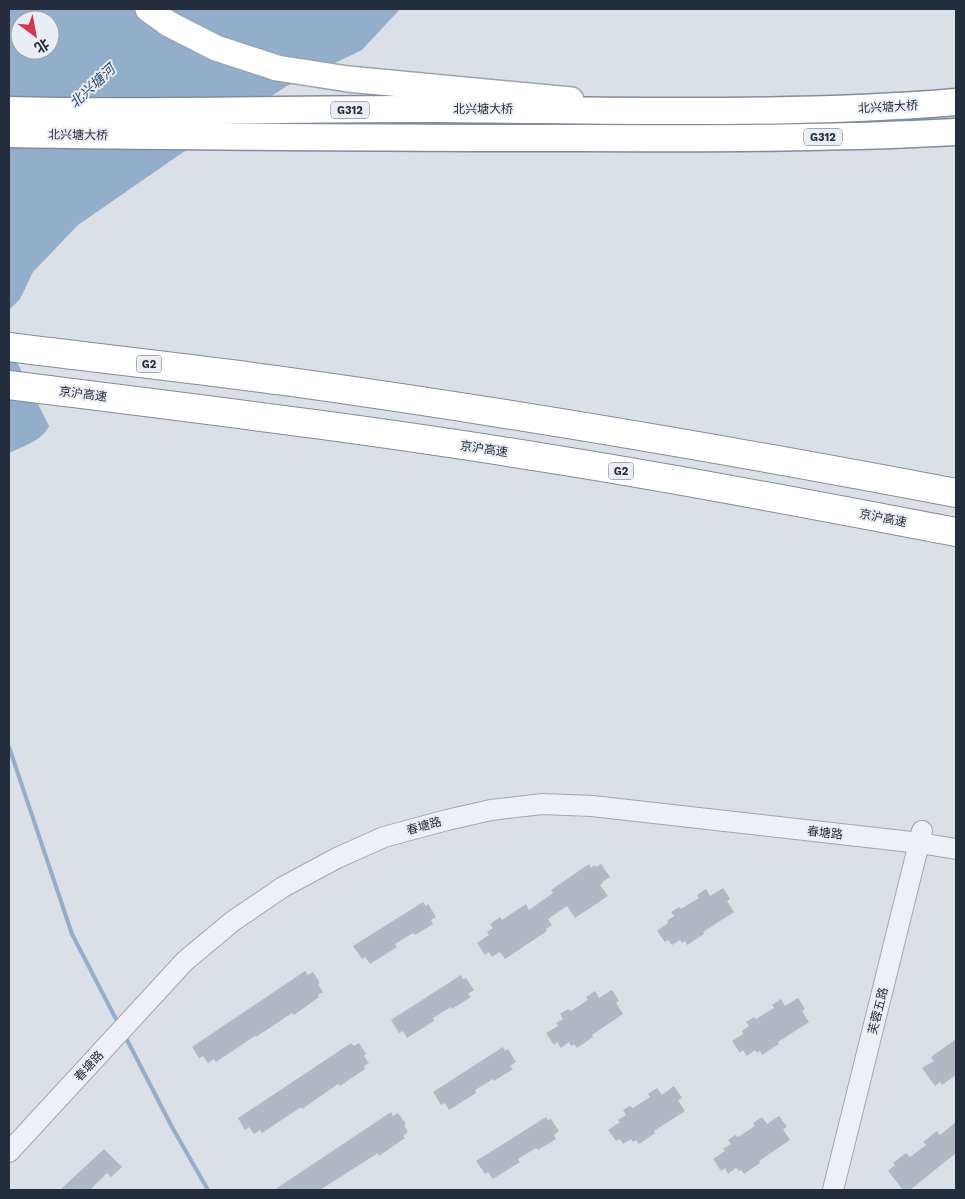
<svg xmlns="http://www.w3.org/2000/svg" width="965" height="1199" viewBox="0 0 965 1199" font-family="'Work Sans','Noto Sans SC',sans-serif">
	<rect width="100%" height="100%" fill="#dbdfe6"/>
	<path fill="#93aeca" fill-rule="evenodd" d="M 9,9 L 400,9 L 362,50 L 287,86 L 179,155 L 78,225 L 33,272 L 20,299 L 9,310 ZM 20,20 L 50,20 L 50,50 L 20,50 Z
		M 9,346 L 49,426 C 42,441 23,446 9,453 Z"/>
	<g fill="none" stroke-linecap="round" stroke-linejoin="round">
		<path stroke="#93aeca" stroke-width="4" d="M 9,747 L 72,934 L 118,1023
			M 125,1036 L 172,1127 L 208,1190"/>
	</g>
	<path fill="#b2b8c3" d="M 589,864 L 591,868 L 594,865 L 596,867 L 601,864 L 610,877 L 602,882 L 603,883 L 600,885 L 608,896 L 575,918 L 567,906 L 548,919 L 552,925 L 546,929 L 547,931 L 505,959 L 500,952 L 492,957 L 489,952 L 485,955 L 477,943 L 489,935 L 487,932 L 493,928 L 490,924 L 500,917 L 502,920 L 526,904 L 529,910 L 553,893 L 551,890 Z
		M 723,888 L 730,899 L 727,901 L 734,912 L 703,932 L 704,934 L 687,945 L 685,941 L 682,943 L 680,940 L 672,945 L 668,940 L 665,942 L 657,931 L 668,923 L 667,921 L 674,916 L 671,912 L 679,907 L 681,909 L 699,898 L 697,895 L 706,889 L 710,896 Z
		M 423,902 L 426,906 L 428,904 L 436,917 L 431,920 L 433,924 L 415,935 L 413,933 L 395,944 L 397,947 L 370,964 L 365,957 L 362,959 L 353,946 Z
		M 305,971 L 308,975 L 313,972 L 320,983 L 318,984 L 323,992 L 318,995 L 319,997 L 294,1015 L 292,1013 L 256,1037 L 255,1036 L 216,1062 L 214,1059 L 208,1063 L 203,1056 L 199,1058 L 192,1047 Z
		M 461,975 L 463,979 L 466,978 L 474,990 L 468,994 L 471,997 L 452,1009 L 451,1007 L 433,1018 L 434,1021 L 407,1038 L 403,1031 L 399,1033 L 391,1020 Z
		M 612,990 L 619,1001 L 616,1003 L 623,1014 L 592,1035 L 593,1037 L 577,1048 L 574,1044 L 571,1046 L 569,1042 L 561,1048 L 557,1042 L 554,1045 L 546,1033 L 558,1026 L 556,1023 L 563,1019 L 560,1014 L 568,1009 L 571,1011 L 588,1000 L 586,997 L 595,991 L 599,998 Z
		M 798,998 L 805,1009 L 802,1011 L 809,1022 L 778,1042 L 779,1044 L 762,1055 L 760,1051 L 757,1053 L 755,1050 L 747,1056 L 743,1050 L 740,1053 L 732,1041 L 743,1034 L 742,1031 L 749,1026 L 746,1022 L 754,1017 L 756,1019 L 774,1008 L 772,1005 L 781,999 L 785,1006 Z
		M 956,1039 L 956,1075 L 942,1085 L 940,1082 L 935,1086 L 922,1068 L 934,1061 L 931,1057 Z
		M 351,1043 L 354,1046 L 359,1043 L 366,1054 L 364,1056 L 369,1063 L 364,1066 L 365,1069 L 340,1086 L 338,1084 L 302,1109 L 301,1107 L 262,1133 L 260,1130 L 254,1134 L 249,1127 L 245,1130 L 238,1118 Z
		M 503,1047 L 505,1051 L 508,1049 L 516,1062 L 510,1066 L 513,1069 L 494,1081 L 493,1079 L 475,1090 L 476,1093 L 449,1110 L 445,1103 L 441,1105 L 433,1092 Z
		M 674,1086 L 682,1098 L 678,1100 L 685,1111 L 654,1131 L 655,1133 L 639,1144 L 636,1140 L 633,1142 L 631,1139 L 623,1144 L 620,1139 L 616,1141 L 608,1130 L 620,1122 L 618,1120 L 626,1115 L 623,1110 L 630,1106 L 633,1108 L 650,1097 L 648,1094 L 657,1088 L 662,1095 Z
		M 391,1112 L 393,1116 L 398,1113 L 406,1124 L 404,1125 L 408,1132 L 403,1136 L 405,1138 L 379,1156 L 378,1153 L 320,1190 L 274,1190 Z
		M 779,1116 L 787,1127 L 783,1129 L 790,1140 L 759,1161 L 760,1163 L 744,1174 L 741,1170 L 739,1171 L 736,1168 L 728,1174 L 725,1168 L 721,1171 L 713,1159 L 725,1151 L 723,1149 L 731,1144 L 728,1140 L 735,1135 L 738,1137 L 755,1126 L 753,1123 L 762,1117 L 767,1124 Z
		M 546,1117 L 548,1120 L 551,1119 L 559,1131 L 554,1135 L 556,1139 L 538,1150 L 536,1148 L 518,1159 L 520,1162 L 493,1179 L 488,1172 L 485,1174 L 476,1161 Z
		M 956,1122 L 956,1153 L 910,1190 L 903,1190 L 888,1171 L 895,1165 L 893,1163 L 906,1153 L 910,1157 L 926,1145 L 923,1142 L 937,1131 L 940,1135 Z
		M 104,1149 L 122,1167 L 111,1177 L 107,1173 L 90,1190 L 60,1190 Z"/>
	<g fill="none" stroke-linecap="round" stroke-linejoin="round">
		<g stroke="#a0a6b0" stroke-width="22">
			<path id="tertiary" d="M 9,1152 L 185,961 L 233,921 L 283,887 L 337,858 L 384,837 L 447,820 L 491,810 L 542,804 L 592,806 L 920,843 L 956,849
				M 833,1190 L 922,831"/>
		</g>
		<g stroke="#99a4b3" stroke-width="28">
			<path id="primary" d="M 148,9 L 169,24 L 216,48 L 277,68 L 348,79 L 571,100"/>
		</g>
		<g stroke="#818d9e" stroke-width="29">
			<path id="trunk" d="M 9,110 C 152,114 294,108 437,109 C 609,110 785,116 956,102
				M 9,134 C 175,137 342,137 509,138 C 658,138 807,140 956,132"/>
		</g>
		<g stroke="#818d9e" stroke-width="30">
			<path id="motorway" d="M 9,347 C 103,359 197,369 291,382 C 514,413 735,451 956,493
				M 9,385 C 192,408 375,430 558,460 C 691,481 824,507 956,532"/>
		</g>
		<use href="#tertiary" stroke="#eef0f5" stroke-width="20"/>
		<use href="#primary" stroke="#fff" stroke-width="25"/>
		<use href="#trunk" stroke="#fff" stroke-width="26"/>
		<use href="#motorway" stroke="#fff" stroke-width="28"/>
	</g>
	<g text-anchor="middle" stroke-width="4" stroke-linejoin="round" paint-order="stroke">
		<g fill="#eaeef4" stroke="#5f6774" stroke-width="1">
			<rect x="331" y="101.5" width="38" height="17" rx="4"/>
			<rect x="804" y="128.5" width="38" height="17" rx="4"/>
			<rect x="136.5" y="355.5" width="25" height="17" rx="4"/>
			<rect x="608.5" y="462.5" width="25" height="17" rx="4"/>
		</g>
		<g font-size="11" font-weight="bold" fill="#242d3d">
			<text x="350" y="114">G312</text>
			<text x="823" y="141">G312</text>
			<text x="149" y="368">G2</text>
			<text x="621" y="475">G2</text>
		</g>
		<g font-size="12" fill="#242d3d" stroke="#eaeef4">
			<text transform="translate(888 107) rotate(-3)" y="4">北兴塘大桥</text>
			<text x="483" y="113">北兴塘大桥</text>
			<text transform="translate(78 135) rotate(1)" y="4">北兴塘大桥</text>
			<text transform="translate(83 394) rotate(7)" y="4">京沪高速</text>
			<text transform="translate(484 449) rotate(8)" y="4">京沪高速</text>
			<text transform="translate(883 518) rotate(11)" y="4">京沪高速</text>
			<text transform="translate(424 826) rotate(-16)" y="4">春塘路</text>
			<text transform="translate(825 833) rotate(6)" y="4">春塘路</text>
			<text transform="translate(878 1011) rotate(-76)" y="4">芙蓉五路</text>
			<text transform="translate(89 1066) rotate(-47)" y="4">春塘路</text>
		</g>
		<g font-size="14" font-style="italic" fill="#2c4c73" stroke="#eaeef4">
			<text transform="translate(92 86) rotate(-43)" y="5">北兴塘河</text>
		</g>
	</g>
	<rect width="965" height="1199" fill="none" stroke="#242d3d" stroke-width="20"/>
	<g transform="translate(35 35) rotate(148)"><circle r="24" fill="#eaeef4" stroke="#9ba1ab"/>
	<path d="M0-4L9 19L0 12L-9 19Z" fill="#d6354e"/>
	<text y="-8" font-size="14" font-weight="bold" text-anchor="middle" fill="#242d3d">北</text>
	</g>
</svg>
